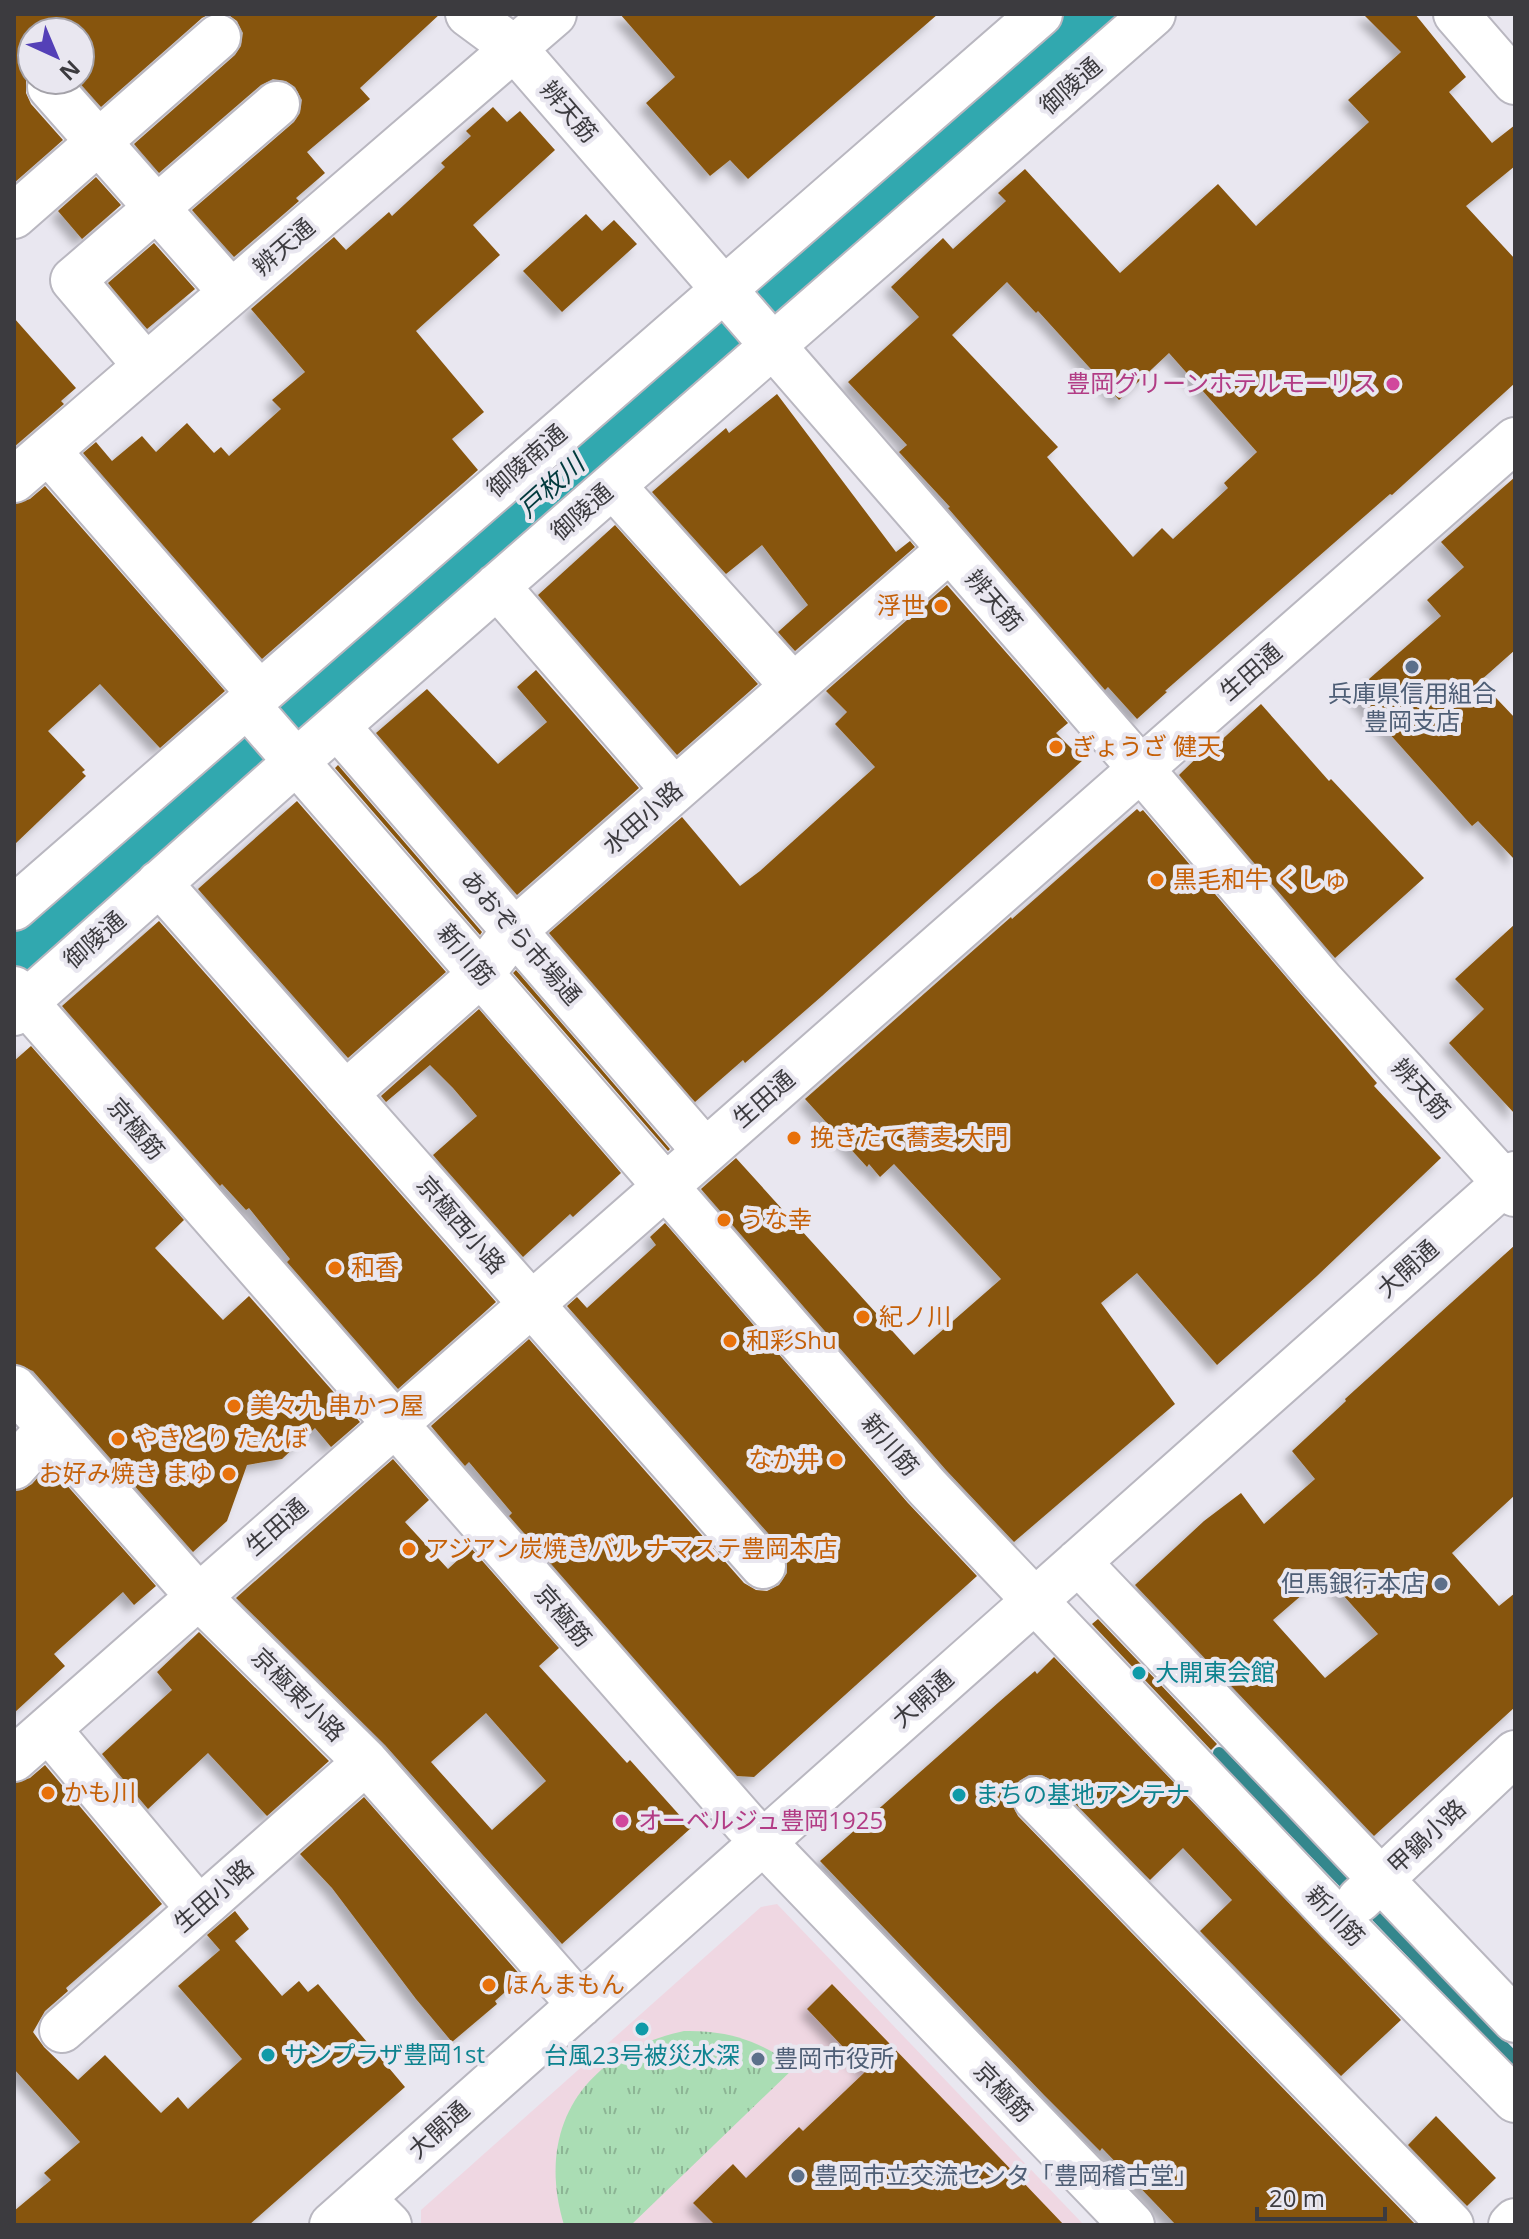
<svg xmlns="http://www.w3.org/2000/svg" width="1529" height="2239" viewBox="0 0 1529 2239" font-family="'Open Sans','Noto Sans JP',sans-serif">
	<defs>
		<pattern id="grass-tufts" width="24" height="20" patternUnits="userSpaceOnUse" patternTransform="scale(2)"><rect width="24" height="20" fill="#aaddb4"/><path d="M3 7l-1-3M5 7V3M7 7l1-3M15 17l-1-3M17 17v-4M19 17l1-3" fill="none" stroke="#8cb494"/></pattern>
		<filter id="shadow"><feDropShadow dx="-7" dy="7" stdDeviation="4" flood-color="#0004"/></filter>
	</defs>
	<rect width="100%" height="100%" fill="#e9e7f0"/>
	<path fill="#efd7e2" d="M 777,1904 L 1084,2225 L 421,2225 L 421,2210 L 761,1907 Z"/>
	<path fill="url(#grass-tufts)" d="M 684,2031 C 727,2030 761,2041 795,2067 L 631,2225 L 564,2225 C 534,2126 586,2052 684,2031 Z"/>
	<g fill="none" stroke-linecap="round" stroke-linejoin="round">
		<path stroke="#34878d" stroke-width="12" d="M 1219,1753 L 1515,2059"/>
		<path stroke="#31a8af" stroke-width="78" d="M 14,963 L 703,350 L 1093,14"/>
	</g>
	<path fill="#875511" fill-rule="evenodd" filter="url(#shadow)" d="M 14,14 L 210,14 L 202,18 L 101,107 L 77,80 L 80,80 L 80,32 L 32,32 L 32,70 L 26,80 L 26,93 L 31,104 L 63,140 L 14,183 Z
		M 227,14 L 440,14 L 360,88 L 370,99 L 307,152 L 325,173 L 296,198 L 299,201 L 234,257 L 192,210 L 294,122 L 300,113 L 302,100 L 295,87 L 286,81 L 273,79 L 261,85 L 159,173 L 134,144 L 235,55 L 241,46 L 243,33 L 237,21 Z
		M 620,14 L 938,14 L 748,179 L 730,160 L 710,176 L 646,103 L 675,77 Z
		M 1363,14 L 1415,14 L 1466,77 L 1449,92 L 1492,143 L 1515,125 L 1515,166 L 1466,206 L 1515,259 L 1515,383 L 1392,495 L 1390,494 L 1165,691 L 1167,692 L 1137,719 L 1108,687 L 1105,690 L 948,508 L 950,507 L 899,452 L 907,445 L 848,382 L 919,317 L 891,287 L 943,238 L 953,249 L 1006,201 L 998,193 L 1025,169 L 1120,273 L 1218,184 L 1256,226 L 1369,122 L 1348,100 L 1401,52 ZM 1007,282 L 1036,313 L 1038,311 L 1119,400 L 1169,353 L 1257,452 L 1224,483 L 1228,488 L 1173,539 L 1162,528 L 1133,557 L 1047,457 L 1058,447 L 952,335 Z
		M 493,107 L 507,122 L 520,111 L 555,150 L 473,225 L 500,255 L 416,331 L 484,412 L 452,439 L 478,470 L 262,659 L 83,453 L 96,442 L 112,461 L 142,436 L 156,452 L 187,423 L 214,453 L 221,447 L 229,456 L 281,409 L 272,400 L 305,372 L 251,309 L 334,237 L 346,250 L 389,212 L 392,216 L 445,167 L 441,163 L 471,136 L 466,131 Z
		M 96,177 L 121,205 L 82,239 L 58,211 Z
		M 586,214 L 602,231 L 614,220 L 637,244 L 562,312 L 523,271 Z
		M 154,243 L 195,289 L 147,329 L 108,283 Z
		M 14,318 L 76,388 L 61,401 L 64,404 L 14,447 Z
		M 777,394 L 896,552 L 910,541 L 915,547 L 795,651 L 778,632 L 808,605 L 762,545 L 726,574 L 652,492 L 726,428 L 729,433 Z
		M 1515,477 L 1515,650 L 1480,681 L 1515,718 L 1515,860 L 1478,821 L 1472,826 L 1353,693 L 1441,616 L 1427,600 L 1464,567 L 1441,542 Z
		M 45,486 L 225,691 L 160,748 L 100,684 L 48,731 L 85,770 L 82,772 L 86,776 L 14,845 L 14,504 L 30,499 Z
		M 615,525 L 758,684 L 677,755 L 538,595 Z
		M 947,585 L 1068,723 L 1056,733 L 1083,760 L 822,996 L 745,1063 L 743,1060 L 695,1102 L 549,933 L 682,817 L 740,886 L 760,871 L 875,767 L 835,724 L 847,712 L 826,691 Z
		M 536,670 L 639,788 L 517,895 L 376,733 L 427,689 L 498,764 L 547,722 L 517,687 Z
		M 1261,704 L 1329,781 L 1331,779 L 1424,878 L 1335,958 L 1179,775 L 1213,742 L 1216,745 Z
		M 338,765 L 482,932 L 480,935 L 335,768 Z
		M 297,801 L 446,972 L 348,1058 L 198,889 Z
		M 1137,809 L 1140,812 L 1143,810 L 1377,1083 L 1374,1086 L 1441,1158 L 1317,1276 L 1217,1365 L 1137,1273 L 1101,1303 L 1175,1404 L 1014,1542 L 946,1470 L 701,1189 L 736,1158 L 914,1355 L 1001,1279 L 894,1164 L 880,1177 L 869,1164 L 867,1167 L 805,1099 L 1011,917 L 1012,919 Z
		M 159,921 L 496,1302 L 398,1389 L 287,1262 L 290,1259 L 249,1208 L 246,1210 L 222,1184 L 220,1186 L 62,1006 Z
		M 1515,924 L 1515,1114 L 1449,1043 L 1484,1009 L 1455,979 Z
		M 516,970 L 670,1149 L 668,1151 L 513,973 Z
		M 479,1009 L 621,1173 L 573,1217 L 570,1214 L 523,1257 L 433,1155 L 477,1116 L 453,1088 L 430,1065 L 386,1102 L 381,1096 Z
		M 31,1046 L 184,1220 L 155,1248 L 223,1320 L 249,1296 L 360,1422 L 331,1447 L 315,1428 L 282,1459 L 247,1465 L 227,1521 L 193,1552 L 33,1371 L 14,1363 L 14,1061 Z
		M 665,1223 L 908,1503 L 977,1576 L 754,1777 L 737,1776 L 509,1516 L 512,1513 L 469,1462 L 465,1466 L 431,1426 L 529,1339 L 744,1583 L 756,1590 L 767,1591 L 779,1585 L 787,1573 L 787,1560 L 782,1549 L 567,1306 L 577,1297 L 587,1308 L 656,1245 L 650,1237 Z
		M 1515,1245 L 1515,1495 L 1452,1553 L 1499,1606 L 1515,1593 L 1515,1707 L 1374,1836 L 1135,1585 L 1204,1521 L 1241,1493 L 1264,1524 L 1315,1479 L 1292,1451 L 1346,1401 L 1345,1399 ZM 1325,1575 L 1378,1634 L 1325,1678 L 1273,1620 Z
		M 393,1459 L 429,1500 L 405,1522 L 448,1569 L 471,1548 L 559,1648 L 539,1666 L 627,1763 L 630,1760 L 691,1828 L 562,1944 L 385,1745 L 236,1598 ZM 486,1713 L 546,1781 L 492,1830 L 431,1762 Z
		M 49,1465 L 156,1586 L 134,1605 L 123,1592 L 54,1654 L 65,1666 L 14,1713 L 14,1491 L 22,1490 L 32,1484 Z
		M 1098,1619 L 1217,1744 L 1211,1750 L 1092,1624 Z
		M 199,1632 L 329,1761 L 267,1816 L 208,1753 L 148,1809 L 102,1754 L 172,1690 L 157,1672 Z
		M 1054,1657 L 1401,2020 L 1341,2076 L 1200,1931 L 1232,1900 L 1183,1848 L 1150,1880 L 1054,1782 L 1042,1775 L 1029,1775 L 1019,1781 L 1012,1792 L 1012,1804 L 1018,1816 L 1416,2225 L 1176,2225 L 1102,2148 L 1100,2151 L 1044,2095 L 820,1861 L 999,1702 L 1035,1671 L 1037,1674 Z
		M 45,1765 L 162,1904 L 66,1988 L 68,1991 L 45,2011 L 33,2032 L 44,2047 L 78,2080 L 105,2055 L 161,2113 L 178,2097 L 188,2109 L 242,2059 L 178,1986 L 220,1950 L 207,1935 L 235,1911 L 249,1929 L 235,1941 L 282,1996 L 299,1981 L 308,1992 L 318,1984 L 405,2087 L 249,2225 L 14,2225 L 14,2211 L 51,2180 L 44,2173 L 80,2142 L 14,2069 L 14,1783 L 30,1778 Z
		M 364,1797 L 522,1977 L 495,2001 L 497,2004 L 452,2042 L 416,1999 L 332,1888 L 300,1854 Z
		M 832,1984 L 974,2131 L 1064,2225 L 715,2225 L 693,2203 L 733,2164 L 746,2178 L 799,2127 L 803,2131 L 866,2071 L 807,2009 Z
		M 1436,2116 L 1496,2178 L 1467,2206 L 1408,2145 Z"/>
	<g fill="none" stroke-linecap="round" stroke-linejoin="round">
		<g stroke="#b9b7c0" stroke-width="48">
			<path id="minor" d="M 468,14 L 514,48 L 1141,769 L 1321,980 L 1515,1194
				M 1456,14 L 1515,82
				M 50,87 L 231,292
				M 14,216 L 218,37
				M 146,366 L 73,280 L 277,104
				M 48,451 L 260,694
				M 14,480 L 554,14
				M 613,486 L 793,686
				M 497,586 L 674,790
				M 247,705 L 927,1487 L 1338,1920 L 1515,2100
				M 337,726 L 705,1151
				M 159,883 L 763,1566
				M 14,908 L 1040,14
				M 14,989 L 745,1823 L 1132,2225
				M 14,1013 L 297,761 L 1153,14
				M 345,1094 L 482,973 L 515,930 L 949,550
				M 14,1388 L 198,1596 L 366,1762 L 580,2005
				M 14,1467 L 49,1428
				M 1078,1562 L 1515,2020
				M 48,1729 L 199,1909
				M 14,1759 L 1515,440
				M 1036,1799 L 1451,2225
				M 1359,1900 L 1515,1753
				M 62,2030 L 366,1762
				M 362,2198 L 389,2225
				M 332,2225 L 1515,1174
				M 1511,2225 L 1515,2221"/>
		</g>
		<use href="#minor" stroke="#fff" stroke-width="44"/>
	</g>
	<g fill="#d1479c" stroke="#e9e7f0" stroke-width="3">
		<circle cx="1393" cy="384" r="8"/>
		<circle cx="622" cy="1821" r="8"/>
	</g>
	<g fill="#e8710a" stroke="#e9e7f0" stroke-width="3">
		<circle cx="941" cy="606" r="8"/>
		<circle cx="1056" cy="747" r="8"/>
		<circle cx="1157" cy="880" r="8"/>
		<circle cx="794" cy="1138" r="8"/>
		<circle cx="724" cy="1220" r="8"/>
		<circle cx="335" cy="1268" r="8"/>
		<circle cx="863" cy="1317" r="8"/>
		<circle cx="730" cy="1341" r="8"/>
		<circle cx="234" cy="1406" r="8"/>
		<circle cx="118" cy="1439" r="8"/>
		<circle cx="836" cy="1460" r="8"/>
		<circle cx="229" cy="1474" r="8"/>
		<circle cx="409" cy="1549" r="8"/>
		<circle cx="48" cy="1793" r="8"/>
		<circle cx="489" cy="1985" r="8"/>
	</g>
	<g fill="#5c6f8a" stroke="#e9e7f0" stroke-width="3">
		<circle cx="1412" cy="667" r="8"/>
		<circle cx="1441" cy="1584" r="8"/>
		<circle cx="758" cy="2059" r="8"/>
		<circle cx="798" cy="2176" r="8"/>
	</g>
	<g fill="#0f9aa8" stroke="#e9e7f0" stroke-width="3">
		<circle cx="1139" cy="1673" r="8"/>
		<circle cx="959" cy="1795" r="8"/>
		<circle cx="642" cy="2029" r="8"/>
		<circle cx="268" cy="2055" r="8"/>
	</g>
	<g text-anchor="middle" stroke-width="8" stroke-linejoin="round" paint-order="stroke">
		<g font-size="24" fill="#3c3b3f" stroke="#e9e7f0">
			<text transform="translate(1071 86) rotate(-41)" y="8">御陵通</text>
			<text transform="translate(569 112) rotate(49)" y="8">辨天筋</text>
			<text transform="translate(284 247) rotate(-41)" y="8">辨天通</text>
			<text transform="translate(527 461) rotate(-41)" y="8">御陵南通</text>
			<text transform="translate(582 512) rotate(-41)" y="8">御陵通</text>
			<text transform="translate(994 601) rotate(49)" y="8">辨天筋</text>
			<text transform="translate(1251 672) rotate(-41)" y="8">生田通</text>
			<text transform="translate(643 818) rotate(-41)" y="8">水田小路</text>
			<text transform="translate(521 938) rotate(49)" y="8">あおぞら市場通</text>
			<text transform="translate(95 940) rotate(-41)" y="8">御陵通</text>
			<text transform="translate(466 955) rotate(49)" y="8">新川筋</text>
			<text transform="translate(1421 1089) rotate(47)" y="8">辨天筋</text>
			<text transform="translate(764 1099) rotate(-41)" y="8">生田通</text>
			<text transform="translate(136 1129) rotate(49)" y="8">京極筋</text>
			<text transform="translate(461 1225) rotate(49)" y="8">京極西小路</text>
			<text transform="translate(1408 1269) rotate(-42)" y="8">大開通</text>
			<text transform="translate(890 1445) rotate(49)" y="8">新川筋</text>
			<text transform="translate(277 1527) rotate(-41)" y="8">生田通</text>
			<text transform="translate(563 1616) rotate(49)" y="8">京極筋</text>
			<text transform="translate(298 1695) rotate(45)" y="8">京極東小路</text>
			<text transform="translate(923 1699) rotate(-42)" y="8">大開通</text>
			<text transform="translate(1427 1837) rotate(-43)" y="8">甲鍋小路</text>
			<text transform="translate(214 1896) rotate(-41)" y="8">生田小路</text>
			<text transform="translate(1335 1916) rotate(46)" y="8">新川筋</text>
			<text transform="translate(1003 2092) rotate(46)" y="8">京極筋</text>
			<text transform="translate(439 2130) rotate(-42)" y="8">大開通</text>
		</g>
		<g font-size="24" fill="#b23c85" stroke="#e9e7f0" text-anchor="end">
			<text x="1377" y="392">豊岡グリーンホテルモーリス</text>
			<text x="638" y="1829" text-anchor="start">オーベルジュ豊岡1925</text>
		</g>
		<g font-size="24" fill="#c56008" stroke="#e9e7f0" text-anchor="start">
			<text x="925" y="614" text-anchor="end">浮世</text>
			<text x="1072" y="755">ぎょうざ 健天</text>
			<text x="1173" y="888">黒毛和牛 くしゅ</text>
			<text x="810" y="1146">挽きたて蕎麦 大門</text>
			<text x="740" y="1228">うな幸</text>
			<text x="351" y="1276">和香</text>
			<text x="879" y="1325">紀ノ川</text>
			<text x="746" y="1349">和彩Shu</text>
			<text x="250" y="1414">美々九 串かつ屋</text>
			<text x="134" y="1447">やきとり たんぼ</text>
			<text x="820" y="1468" text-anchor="end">なか井</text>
			<text x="213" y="1482" text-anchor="end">お好み焼き まゆ</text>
			<text x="425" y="1557">アジアン炭焼きバル ナマステ豊岡本店</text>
			<text x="64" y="1801">かも川</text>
			<text x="505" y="1993">ほんまもん</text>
		</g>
		<g font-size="24" fill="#4e5e75" stroke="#e9e7f0" text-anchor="start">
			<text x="1412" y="702" text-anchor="middle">兵庫県信用組合<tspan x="1412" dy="28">豊岡支店</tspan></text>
			<text x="1425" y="1592" text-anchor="end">但馬銀行本店</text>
			<text x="774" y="2067">豊岡市役所</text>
			<text x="814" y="2184">豊岡市立交流センタ「豊岡稽古堂」</text>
		</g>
		<g font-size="24" fill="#0d838f" stroke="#e9e7f0" text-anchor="start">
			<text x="1155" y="1681">大開東会館</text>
			<text x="975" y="1803">まちの基地アンテナ</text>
			<text x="284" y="2063">サンプラザ豊岡1st</text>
			<text x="642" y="2064" text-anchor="middle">台風23号被災水深</text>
		</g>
		<g font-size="26" font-style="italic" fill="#023a3d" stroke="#e9e7f0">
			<text transform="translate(551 486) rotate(-42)" y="9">戸枚川</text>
		</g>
	</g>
	<rect width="1529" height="2239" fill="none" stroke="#3c3b3f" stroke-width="32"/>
	<g transform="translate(56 56) rotate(136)"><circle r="38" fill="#e9e7f0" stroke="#a4a2a9" stroke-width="2"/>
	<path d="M0-6L14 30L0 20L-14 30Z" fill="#5440b7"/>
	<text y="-12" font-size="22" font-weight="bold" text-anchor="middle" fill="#3c3b3f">N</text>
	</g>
	<path d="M1257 2207v12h128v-12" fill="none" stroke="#3c3b3f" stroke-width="4"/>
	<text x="1269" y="2207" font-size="24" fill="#3c3b3f" stroke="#e9e7f0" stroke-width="6" paint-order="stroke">20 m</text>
</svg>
